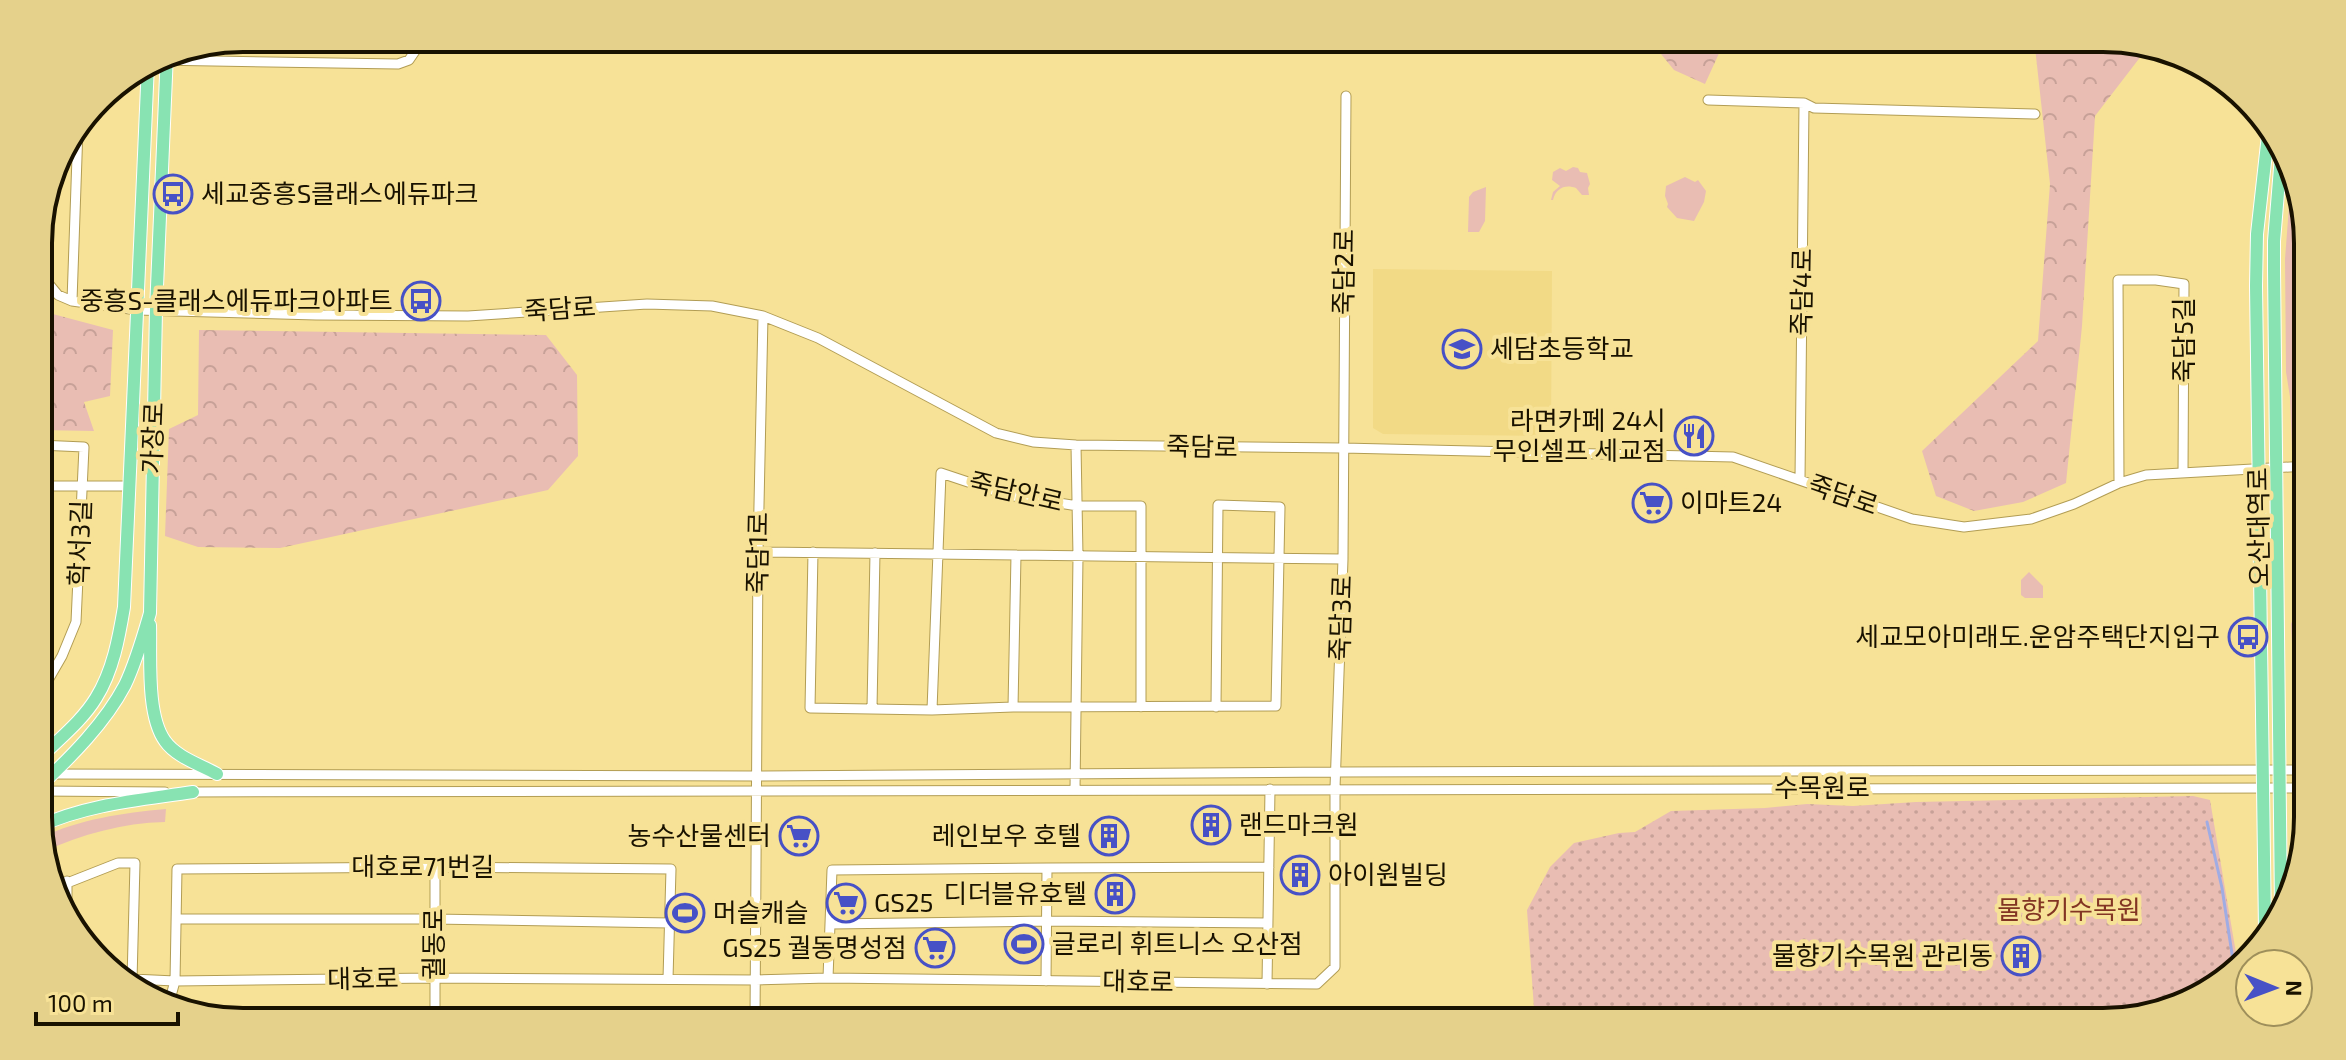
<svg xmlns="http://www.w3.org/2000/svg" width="2346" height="1060" viewBox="0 0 2346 1060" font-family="'Exo 2','Noto Sans KR',sans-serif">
	<defs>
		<pattern id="forest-crowns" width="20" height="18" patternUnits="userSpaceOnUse" patternTransform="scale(2)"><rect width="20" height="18" fill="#e9bdb3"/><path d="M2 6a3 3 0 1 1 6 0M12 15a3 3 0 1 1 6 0" fill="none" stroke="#c7a198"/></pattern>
		<pattern id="garden-dots" width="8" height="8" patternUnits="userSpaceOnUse" patternTransform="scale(2)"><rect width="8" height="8" fill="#e9bdb3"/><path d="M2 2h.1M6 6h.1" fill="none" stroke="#c7a198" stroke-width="1.8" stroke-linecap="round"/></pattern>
	</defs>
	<rect width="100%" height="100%" fill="#f7e297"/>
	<path fill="#f2da86" d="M 1373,269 L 1552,271 L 1551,436 L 1383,434 L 1373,428 Z"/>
	<path fill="#e9bdb3" d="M 1573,167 L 1578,168 L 1580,172 L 1587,173 L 1590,184 L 1588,188 L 1589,195 L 1582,195 L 1576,188 C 1565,184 1556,188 1553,200 L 1551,200 L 1553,192 L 1560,186 L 1552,180 L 1553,172 L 1560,168 L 1566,171 Z
		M 1685,177 L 1695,182 L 1698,180 L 1706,191 L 1704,202 L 1694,221 L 1677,218 L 1667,207 L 1668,204 L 1665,196 L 1666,186 Z
		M 2291,180 L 2306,217 L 2307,457 L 2298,457 L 2292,452 L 2290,397 L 2286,372 L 2285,259 Z
		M 1486,187 L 1485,221 L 1479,232 L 1468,232 L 1469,197 L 1473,192 Z
		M 2300,472 L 2307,472 L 2308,704 L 2295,704 L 2291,624 L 2299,604 L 2295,479 Z
		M 2029,572 L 2043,586 L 2043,598 L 2025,598 L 2021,595 L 2021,580 Z
		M 166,809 L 165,822 C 122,823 83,834 43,852 L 40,838 C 80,819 122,813 166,809 Z"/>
	<path fill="url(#forest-crowns)" d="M 1648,38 L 1726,38 L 1705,84 L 1674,70 Z
		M 2034,38 L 2103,38 L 2148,47 L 2095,116 L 2082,326 L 2066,483 L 2023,502 L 1974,511 L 1936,496 L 1922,451 L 2038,341 L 2050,184 Z
		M 39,301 L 49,313 L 113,330 L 110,396 L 84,402 L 94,431 L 39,430 Z
		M 199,330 L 546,335 L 577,375 L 578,456 L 548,490 L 280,548 L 198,547 L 165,536 L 169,429 L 198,415 Z"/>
	<path fill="url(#garden-dots)" d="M 2193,796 L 2210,800 L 2236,953 L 2237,963 L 2217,987 L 2116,1022 L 1535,1022 L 1527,910 L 1550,867 L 1574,843 L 1619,833 L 1635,832 L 1671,811 L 1765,808 L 1807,804 L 1853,806 L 1916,802 Z"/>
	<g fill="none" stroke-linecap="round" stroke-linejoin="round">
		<path stroke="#a0ace3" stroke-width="3" d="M 2207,822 L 2222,888 L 2234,967"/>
		<g stroke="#b29d54" stroke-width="11">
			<path id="minor" d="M 155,60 L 398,64 L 409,60 L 424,38
				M 1708,100 L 1804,103 L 1814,108 L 2035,114
				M 39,272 L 58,295 L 72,301 L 137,310 L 316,315 L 468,316 L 647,304 L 712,306 L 763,316 L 818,338 L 996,433 L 1033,442 L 1076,445 L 1343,448 L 1733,457 L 1912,519 L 1964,527 L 2031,519 L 2074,504 L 2119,483 L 2146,475 L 2307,466
				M 72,301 L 78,128
				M 39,445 L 84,447 L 76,622 L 62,656 L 47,682 L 39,687
				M 1800,480 L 1804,103
				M 2119,483 L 2118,280 L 2156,280 L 2184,284 L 2183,473
				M 39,489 L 50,486 L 129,486
				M 758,552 L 1343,559
				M 813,552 L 810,708 L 932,710 L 1013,707 L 1276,706 L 1280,507 L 1218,505 L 1216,707
				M 1013,707 L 1016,555
				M 872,708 L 875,553
				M 932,710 L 941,473 L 1007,495 L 1078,506 L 1141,506 L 1141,707
				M 40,774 L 757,776 L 1336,772 L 2308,770
				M 1075,790 L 1078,556 L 1076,445
				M 40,791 L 165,792
				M 187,792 L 2308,788
				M 1047,868 L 1269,867
				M 67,881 L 67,910
				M 57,887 L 118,863 L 135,863 L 132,981
				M 177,919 L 433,919 L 670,923
				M 831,924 L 1045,921 L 1268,923
				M 828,978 L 832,870 L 1047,868 L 1046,981
				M 132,979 L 175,981 L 177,869 L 435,867 L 671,869 L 668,979
				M 1267,984 L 1270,789
				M 168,1007 L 175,981 L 434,978 L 756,980 L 828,978 L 1317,984 L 1335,967 L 1335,788 L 1343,559 L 1346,96
				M 435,1022 L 435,867
				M 755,1022 L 758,552 L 763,316"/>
		</g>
		<g stroke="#fff" stroke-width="14">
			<path id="major" d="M 2281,156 L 2274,241 L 2274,269 L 2281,909
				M 150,625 C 151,656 146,715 165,741 C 176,757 201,765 217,774
				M 40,758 C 59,739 82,721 96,698 C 113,671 119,637 124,607 L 148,64
				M 40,786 C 71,757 105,723 125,685 C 136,662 143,637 150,613 L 156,310 L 167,53
				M 40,826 C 88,804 141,800 193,792
				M 2265,929 L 2256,286 L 2257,234 L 2269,126"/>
		</g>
		<use href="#minor" stroke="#fff" stroke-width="9"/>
		<use href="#major" stroke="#88e3b2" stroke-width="12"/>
	</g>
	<defs>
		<g id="bus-ring" transform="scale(2)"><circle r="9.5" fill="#f7e297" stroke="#4751c6" stroke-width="1.5"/><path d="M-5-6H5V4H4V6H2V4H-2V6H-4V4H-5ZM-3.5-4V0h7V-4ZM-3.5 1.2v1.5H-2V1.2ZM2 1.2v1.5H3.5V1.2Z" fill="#4751c6"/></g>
		<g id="school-ring" transform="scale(2)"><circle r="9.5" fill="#f7e297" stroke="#4751c6" stroke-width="1.5"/><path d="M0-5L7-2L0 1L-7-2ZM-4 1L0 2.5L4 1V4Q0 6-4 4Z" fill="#4751c6"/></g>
		<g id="restaurant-ring" transform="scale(2)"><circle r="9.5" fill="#f7e297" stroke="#4751c6" stroke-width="1.5"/><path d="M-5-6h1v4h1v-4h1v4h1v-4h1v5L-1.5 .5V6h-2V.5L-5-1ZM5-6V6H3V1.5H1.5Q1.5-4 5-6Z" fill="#4751c6"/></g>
		<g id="supermarket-ring" transform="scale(2)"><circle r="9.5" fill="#f7e297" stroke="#4751c6" stroke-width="1.5"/><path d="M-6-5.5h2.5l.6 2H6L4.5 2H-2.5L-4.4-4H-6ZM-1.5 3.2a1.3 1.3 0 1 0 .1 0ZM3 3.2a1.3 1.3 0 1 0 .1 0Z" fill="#4751c6"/></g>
		<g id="building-ring" transform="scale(2)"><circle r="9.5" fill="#f7e297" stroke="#4751c6" stroke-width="1.5"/><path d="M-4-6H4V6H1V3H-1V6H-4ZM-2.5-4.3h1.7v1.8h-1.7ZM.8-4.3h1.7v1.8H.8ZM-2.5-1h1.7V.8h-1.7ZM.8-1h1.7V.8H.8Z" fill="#4751c6"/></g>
		<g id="stadium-ring" transform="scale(2)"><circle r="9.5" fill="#f7e297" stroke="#4751c6" stroke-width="1.5"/><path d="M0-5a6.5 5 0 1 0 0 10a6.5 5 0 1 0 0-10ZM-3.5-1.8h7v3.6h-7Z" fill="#4751c6"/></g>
	</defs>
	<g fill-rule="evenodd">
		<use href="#bus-ring" x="173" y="194"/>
		<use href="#bus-ring" x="421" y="301"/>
		<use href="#school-ring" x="1462" y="349"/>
		<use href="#restaurant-ring" x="1694" y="436"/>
		<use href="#supermarket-ring" x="1652" y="503"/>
		<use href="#bus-ring" x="2248" y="637"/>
		<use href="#building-ring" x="1211" y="825"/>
		<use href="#supermarket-ring" x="799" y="836"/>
		<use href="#building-ring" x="1109" y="836"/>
		<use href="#building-ring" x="1300" y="875"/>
		<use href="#building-ring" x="1115" y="894"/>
		<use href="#supermarket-ring" x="846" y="903"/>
		<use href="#stadium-ring" x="685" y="913"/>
		<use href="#stadium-ring" x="1024" y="944"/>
		<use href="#supermarket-ring" x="935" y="948"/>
		<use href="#building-ring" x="2021" y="956"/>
	</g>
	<g text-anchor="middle" stroke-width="8" stroke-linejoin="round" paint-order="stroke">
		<g font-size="26" fill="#191200" stroke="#f7e297" text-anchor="start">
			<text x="201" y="203">세교중흥S클래스에듀파크</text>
			<text x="393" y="310" text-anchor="end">중흥S-클래스에듀파크아파트</text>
			<text x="1490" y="358">세담초등학교</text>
			<text x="1666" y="430" text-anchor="end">라면카페 24시<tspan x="1666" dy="30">무인셀프 세교점</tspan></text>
			<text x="1680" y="512">이마트24</text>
			<text x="2220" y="646" text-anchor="end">세교모아미래도.운암주택단지입구</text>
			<text x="1239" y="834">랜드마크원</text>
			<text x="771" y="845" text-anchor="end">농수산물센터</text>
			<text x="1081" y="845" text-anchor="end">레인보우 호텔</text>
			<text x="1328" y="884">아이원빌딩</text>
			<text x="1087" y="903" text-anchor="end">디더블유호텔</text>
			<text x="874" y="912">GS25</text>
			<text x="713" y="922">머슬캐슬</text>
			<text x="1052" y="953">글로리 휘트니스 오산점</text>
			<text x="907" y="957" text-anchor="end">GS25 궐동명성점</text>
			<text x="1993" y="965" text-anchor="end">물향기수목원 관리동</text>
		</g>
		<g font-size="26" fill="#191200" stroke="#f7e297">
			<text transform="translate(1344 272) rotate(-89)" y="9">죽담2로</text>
			<text transform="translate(1802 292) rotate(-89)" y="9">죽담4로</text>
			<text transform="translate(560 309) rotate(-4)" y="9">죽담로</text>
			<text transform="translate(2184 340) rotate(-90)" y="9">죽담5길</text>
			<text transform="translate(153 438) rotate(-88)" y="9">가장로</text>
			<text transform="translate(1202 447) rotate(1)" y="9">죽담로</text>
			<text transform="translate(1016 492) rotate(13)" y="9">죽담안로</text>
			<text transform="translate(1843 495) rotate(19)" y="9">죽담로</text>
			<text transform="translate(2259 527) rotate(-91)" y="9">오산대역로</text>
			<text transform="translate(80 543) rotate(-88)" y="9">학서3길</text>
			<text transform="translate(758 553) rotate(-89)" y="9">죽담1로</text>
			<text transform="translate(1341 618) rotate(-88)" y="9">죽담3로</text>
			<text x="1822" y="797">수목원로</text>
			<text x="423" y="876">대호로71번길</text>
			<text transform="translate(434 944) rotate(-90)" y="9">궐동로</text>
			<text transform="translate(363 979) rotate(-1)" y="9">대호로</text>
			<text transform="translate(1138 982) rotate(1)" y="9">대호로</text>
		</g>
		<g font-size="26" fill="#823524" stroke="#f7e297">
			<text x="2069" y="919">물향기수목원</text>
		</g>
	</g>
	<path d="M0 0H2346V1060H0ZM243 52H2103A191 191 0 0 1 2294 243V817A191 191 0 0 1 2103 1008H243A191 191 0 0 1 52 817V243A191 191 0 0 1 243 52Z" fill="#e5d18b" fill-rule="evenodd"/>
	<path fill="none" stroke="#191200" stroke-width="4" d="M243 52H2103A191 191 0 0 1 2294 243V817A191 191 0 0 1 2103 1008H243A191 191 0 0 1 52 817V243A191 191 0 0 1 243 52Z"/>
	<g transform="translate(2274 988) rotate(91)"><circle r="38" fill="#f7e297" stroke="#9e8f5b" stroke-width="2"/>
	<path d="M0-6L14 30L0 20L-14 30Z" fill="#4751c6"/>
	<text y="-12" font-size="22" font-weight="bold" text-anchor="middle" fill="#191200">N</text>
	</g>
	<path d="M36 1012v12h142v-12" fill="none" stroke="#191200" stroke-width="4"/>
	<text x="48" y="1012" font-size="24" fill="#191200" stroke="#f7e297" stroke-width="6" paint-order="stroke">100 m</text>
</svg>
